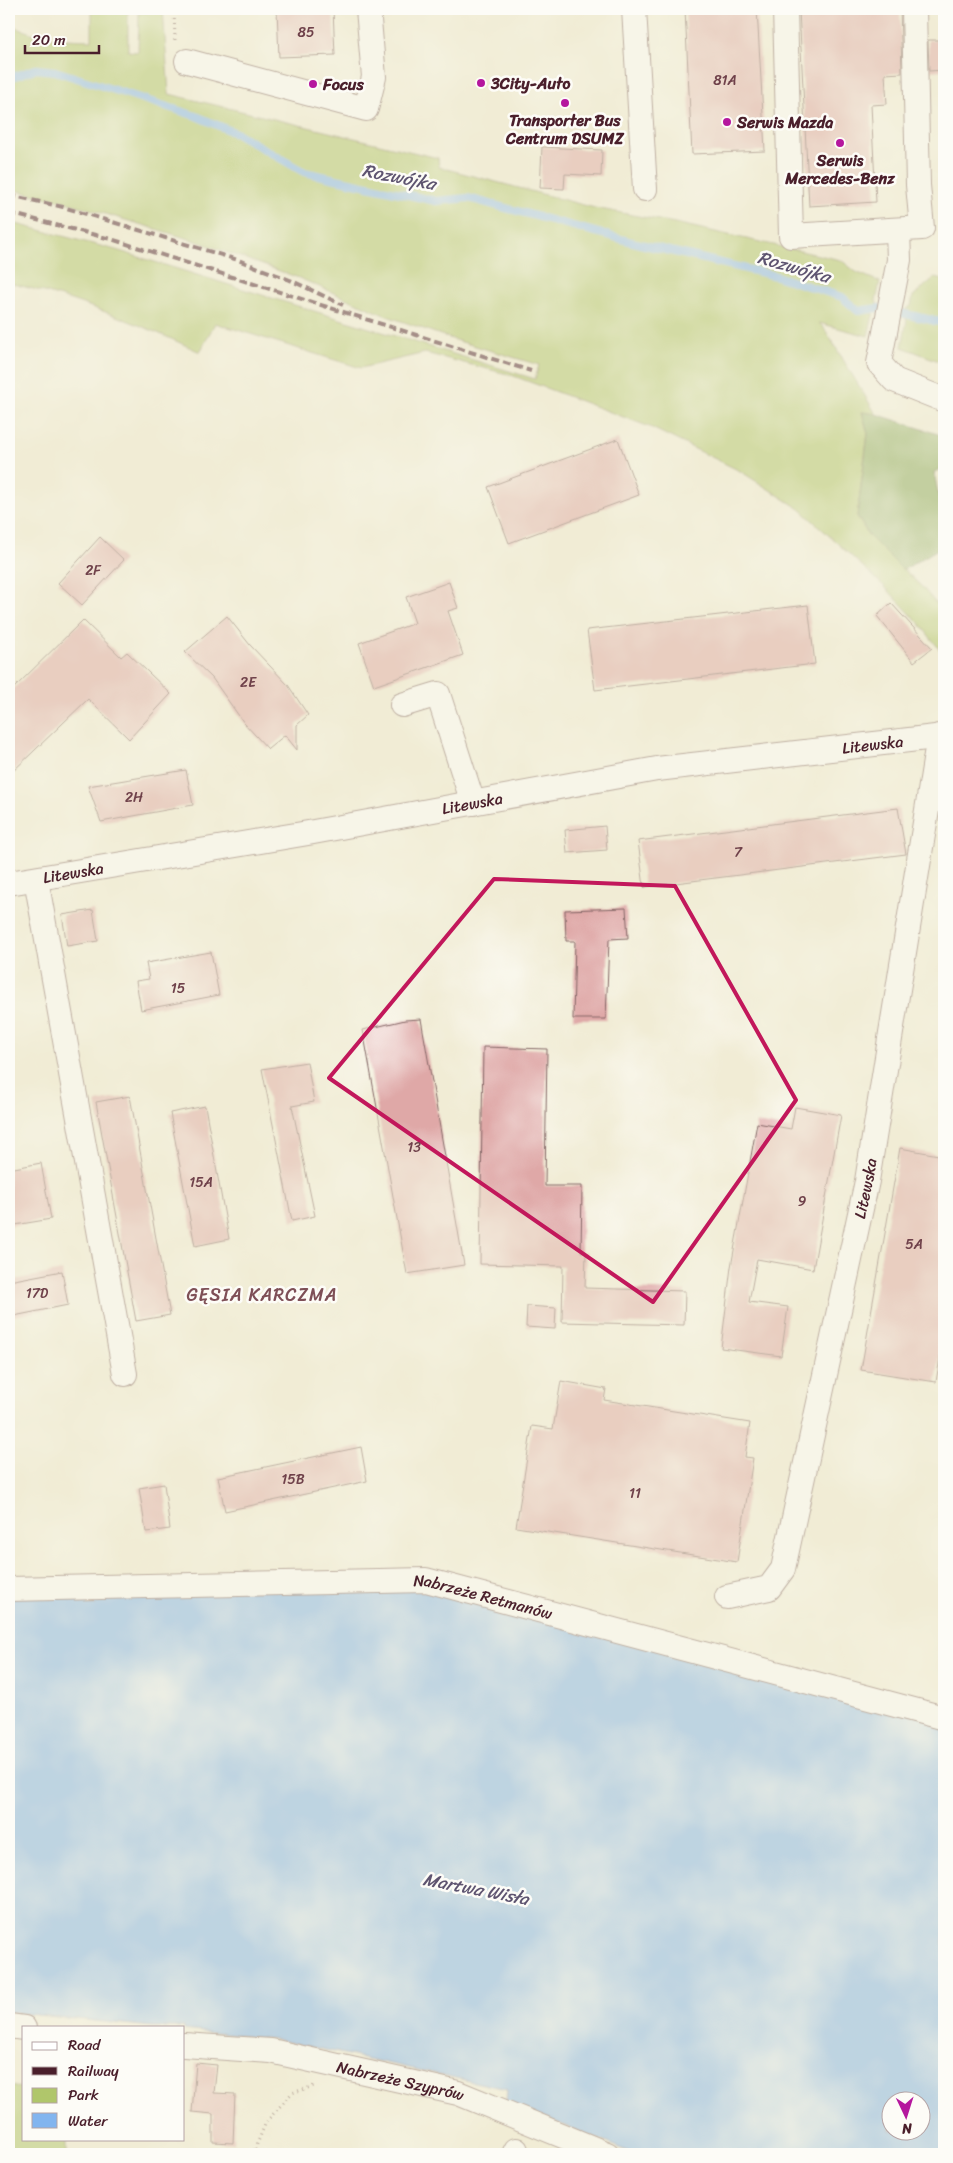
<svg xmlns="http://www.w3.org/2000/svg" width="953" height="2163" viewBox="0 0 953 2163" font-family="Sriracha,sans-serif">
	<rect width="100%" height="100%" fill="#fdfcf7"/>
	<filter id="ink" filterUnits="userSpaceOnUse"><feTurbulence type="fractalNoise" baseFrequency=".02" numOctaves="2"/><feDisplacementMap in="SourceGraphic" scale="10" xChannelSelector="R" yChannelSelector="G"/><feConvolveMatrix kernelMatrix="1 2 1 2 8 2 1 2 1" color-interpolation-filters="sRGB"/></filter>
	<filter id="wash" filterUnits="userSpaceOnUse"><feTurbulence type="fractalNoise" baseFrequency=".0096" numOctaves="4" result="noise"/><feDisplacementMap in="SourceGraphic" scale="20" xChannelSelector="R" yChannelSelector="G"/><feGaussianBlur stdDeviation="1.12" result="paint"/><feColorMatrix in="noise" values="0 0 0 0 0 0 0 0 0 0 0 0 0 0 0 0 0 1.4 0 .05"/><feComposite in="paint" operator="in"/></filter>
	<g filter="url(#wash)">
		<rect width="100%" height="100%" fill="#f1ecd5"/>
		<path fill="#b0c66b" stroke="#7d724b" d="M 150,9 L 163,9 L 169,94 L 438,158 L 439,167 L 595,208 L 675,223 L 841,260 L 856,272 L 880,282 L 876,301 L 879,308 L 874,311 L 868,336 L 819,323 L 824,328 L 876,414 L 862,412 L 868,433 L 857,516 L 869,536 L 923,588 L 944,613 L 944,655 L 919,623 L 885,587 L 800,509 L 740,471 L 650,427 L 511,375 L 425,353 L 361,368 L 215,323 L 200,352 C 138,323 75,298 9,283 L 9,222 L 116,250 L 535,379 L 539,365 L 455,340 L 387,316 L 299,278 L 196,241 L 62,201 L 9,189 L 9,24 C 39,39 59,39 92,40 L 92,11 L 128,11 L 128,51 L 138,52 L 139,12 L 150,12 Z
			M 934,278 L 944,280 L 944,363 L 902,347 L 907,320 L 901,313 L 911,306 L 913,296 Z
			M 9,2086 L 24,2088 L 24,2139 L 66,2139 L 66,2154 L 9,2154 Z"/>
		<path fill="#8cab5f" stroke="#6b6545" d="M 862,412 L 876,414 L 944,436 L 944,468 L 934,472 L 943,518 L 938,549 L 903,570 L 869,536 L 857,516 L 868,434 Z"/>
		<path fill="#82b5ef" stroke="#666a8d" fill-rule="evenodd" d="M 426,1583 L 944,1722 L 944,2154 L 634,2154 L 506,2102 L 507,2089 L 274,2039 L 184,2030 L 184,2027 L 152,2027 L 9,2012 L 9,1593 ZM 890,2100 L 920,2100 L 920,2130 L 890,2130 Z"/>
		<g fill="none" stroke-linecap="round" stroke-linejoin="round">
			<path stroke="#82b5ef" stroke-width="8" d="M 9,78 L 36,69 L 55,71 L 196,116 L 238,134 L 304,172 L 436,201 L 468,198 L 636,243 L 776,276 L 842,297 L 858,311 L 879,308
				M 901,313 L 944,323"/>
		</g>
		<g id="blocks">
			<path fill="#dfa8a7" d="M 277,9 L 333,9 L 335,55 L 279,57 Z
				M 685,9 L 757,9 L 765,151 L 692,154 Z
				M 799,9 L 900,9 L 902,73 L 885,74 L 887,104 L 871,105 L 876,202 L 809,206 Z
				M 928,40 L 944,40 L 944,70 L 929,71 Z
				M 542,147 L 602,150 L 601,176 L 565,174 L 564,189 L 540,188 Z
				M 618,439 L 639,495 L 509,543 L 488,487 Z
				M 100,537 L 124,560 L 82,605 L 58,583 Z
				M 449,582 L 458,608 L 448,611 L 463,655 L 374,686 L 359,643 L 415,623 L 406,597 Z
				M 891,603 L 932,648 L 914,662 L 877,616 Z
				M 808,605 L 815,664 L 595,690 L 587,630 Z
				M 227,616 L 250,645 L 288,685 L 308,715 L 297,725 L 297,750 L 285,735 L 268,749 L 244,723 L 212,678 L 185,652 Z
				M 83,620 L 121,657 L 127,652 L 171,694 L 129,739 L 88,699 L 9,775 L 9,693 Z
				M 186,770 L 193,805 L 101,822 L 88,786 Z
				M 898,808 L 906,854 L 644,887 L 638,841 Z
				M 605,826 L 607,850 L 567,853 L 565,830 Z
				M 626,908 L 628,938 L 609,939 L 606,1019 L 573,1019 L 575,941 L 566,941 L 565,910 Z
				M 93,910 L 98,941 L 67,946 L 62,915 Z
				M 211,952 L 219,995 L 141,1010 L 136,981 L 149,979 L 146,963 Z
				M 421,1019 L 464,1265 L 407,1274 L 363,1030 L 405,1020 Z
				M 483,1047 L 547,1049 L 545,1186 L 582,1186 L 581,1252 L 586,1252 L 585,1288 L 685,1291 L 684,1325 L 562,1322 L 563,1266 L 480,1264 Z
				M 307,1062 L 314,1102 L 292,1106 L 315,1216 L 292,1221 L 262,1069 Z
				M 130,1096 L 170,1315 L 136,1321 L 96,1102 Z
				M 205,1106 L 229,1239 L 195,1246 L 170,1113 Z
				M 795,1107 L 841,1115 L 813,1269 L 757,1259 L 749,1302 L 788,1307 L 781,1356 L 721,1348 L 731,1267 L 757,1123 L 791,1129 Z
				M 900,1148 L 944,1156 L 944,1333 L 936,1382 L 861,1370 Z
				M 41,1163 L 51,1219 L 9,1226 L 9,1169 Z
				M 62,1271 L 68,1305 L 9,1317 L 9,1281 Z
				M 527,1306 L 556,1308 L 555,1329 L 526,1327 Z
				M 561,1381 L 606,1389 L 604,1400 L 750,1423 L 745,1457 L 753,1458 L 737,1562 L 516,1527 L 532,1426 L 553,1429 Z
				M 361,1447 L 367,1481 L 225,1511 L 218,1477 Z
				M 164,1484 L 170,1529 L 146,1532 L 139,1488 Z
				M 196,2063 L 217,2065 L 214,2093 L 235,2094 L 233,2143 L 213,2142 L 213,2114 L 192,2112 Z"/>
		</g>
	</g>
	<g filter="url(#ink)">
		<use href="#blocks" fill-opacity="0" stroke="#846766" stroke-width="1"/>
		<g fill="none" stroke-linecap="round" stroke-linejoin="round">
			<g stroke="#846766" stroke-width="26">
				<g id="minor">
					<path d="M 634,9 L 645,189"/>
					<path d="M 785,9 L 791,236 L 922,228 L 918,185 L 914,9"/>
					<path d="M 187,61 L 366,109 L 374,77 L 368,9"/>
					<path d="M 898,230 L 899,260 L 879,363 L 894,380 L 944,400"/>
					<path d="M 402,705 L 438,694 L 473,803"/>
					<path d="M 36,879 L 125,1374"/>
					<path id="s1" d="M 9,883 L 308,833 L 657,769 L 944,736"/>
					<path id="s2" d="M 9,1589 L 426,1580 L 944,1718"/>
					<path id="s3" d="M 727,1597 L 769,1588 L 783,1569 L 867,1181 L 939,736"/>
					<path d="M 9,2026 L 24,2028"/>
					<path id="s4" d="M 184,2045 L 271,2051 L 458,2093 L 607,2154"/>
					<path d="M 514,2154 L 516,2150"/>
				</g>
			</g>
			<path stroke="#846766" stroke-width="3" stroke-dasharray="1 4" stroke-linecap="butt" d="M 174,9 L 175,41
				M 253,2154 L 266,2122 L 292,2093 L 314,2086"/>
			<use href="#minor" stroke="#fff" stroke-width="24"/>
			<path stroke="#4a1f2b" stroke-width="4" stroke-dasharray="8 4" stroke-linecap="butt" d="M 9,195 L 63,207 L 238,260 L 290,280 L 343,305
				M 9,213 L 111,239 L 531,371"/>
		</g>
	</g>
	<path d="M0 0H953V2163H0ZM 494,879 L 675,886 L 796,1100 L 653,1302 L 329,1078 Z" fill="#f1ecd5" fill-opacity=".55" fill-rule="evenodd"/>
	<path fill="none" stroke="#c2185b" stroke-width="4" stroke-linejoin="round" d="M 494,879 L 675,886 L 796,1100 L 653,1302 L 329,1078 Z"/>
	<g fill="#b5179e" stroke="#fdfcf7" stroke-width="2">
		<circle cx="481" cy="83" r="5"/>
		<circle cx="313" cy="84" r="5"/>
		<circle cx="565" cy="103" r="5"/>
		<circle cx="727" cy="122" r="5"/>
		<circle cx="840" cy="143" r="5"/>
	</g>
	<g text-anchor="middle" stroke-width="5" stroke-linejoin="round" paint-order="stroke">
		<g font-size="14" fill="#6f414a">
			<text x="306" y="37">85</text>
			<text x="725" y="85">81A</text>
			<text x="93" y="575">2F</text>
			<text x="248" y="687">2E</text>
			<text x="134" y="802">2H</text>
			<text x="738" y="857">7</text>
			<text x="178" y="993">15</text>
			<text x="414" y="1152">13</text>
			<text x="201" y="1187">15A</text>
			<text x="802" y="1206">9</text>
			<text x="914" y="1249">5A</text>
			<text x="37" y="1298">17D</text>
			<text x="293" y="1484">15B</text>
			<text x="635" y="1498">11</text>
		</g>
		<g font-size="16" font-weight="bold" fill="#4a1f2b" stroke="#fdfcf7" text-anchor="start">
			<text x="491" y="89">3City-Auto</text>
			<text x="323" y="90">Focus</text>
			<text x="565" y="126" text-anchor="middle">Transporter Bus<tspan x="565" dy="18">Centrum DSUMZ</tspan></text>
			<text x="737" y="128">Serwis Mazda</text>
			<text x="840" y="166" text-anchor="middle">Serwis<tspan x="840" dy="18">Mercedes-Benz</tspan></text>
		</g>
		<g font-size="16" fill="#4a1f2b" stroke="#fdfcf7">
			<text dy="6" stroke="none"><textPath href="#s1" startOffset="875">Litewska</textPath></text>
			<text dy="6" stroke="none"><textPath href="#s1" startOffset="470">Litewska</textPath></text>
			<text dy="6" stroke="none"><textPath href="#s1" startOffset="65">Litewska</textPath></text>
			<text dy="6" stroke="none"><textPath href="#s3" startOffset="456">Litewska</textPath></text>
			<text dy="6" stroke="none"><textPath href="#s2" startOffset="476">Nabrzeże Retmanów</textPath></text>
			<text dy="6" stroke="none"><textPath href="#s4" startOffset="220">Nabrzeże Szyprów</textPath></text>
		</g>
		<g font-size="18" font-style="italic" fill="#5e5470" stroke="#fdfcf7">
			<text transform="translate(399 177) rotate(11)" y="6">Rozwójka</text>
			<text transform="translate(794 267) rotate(16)" y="6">Rozwójka</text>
			<text transform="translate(476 1889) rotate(11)" y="6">Martwa Wisła</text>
		</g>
		<g font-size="18" letter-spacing="1" fill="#7e4f56" stroke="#fdfcf7">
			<text x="262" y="1301">GĘSIA KARCZMA</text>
		</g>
	</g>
	<rect width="953" height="2163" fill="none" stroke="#fdfcf7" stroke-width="30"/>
	<rect x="22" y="2026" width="162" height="115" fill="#fdfcf7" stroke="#b5a4a5"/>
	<rect x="32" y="2042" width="25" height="8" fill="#ffffff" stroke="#b5a4a5"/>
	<text x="68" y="2050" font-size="15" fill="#4a1f2b">Road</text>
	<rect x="32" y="2067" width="25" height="8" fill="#4a1f2b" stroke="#b5a4a5"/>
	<text x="68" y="2076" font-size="15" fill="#4a1f2b">Railway</text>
	<rect x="32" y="2088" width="25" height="15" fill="#b0c66b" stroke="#b5a4a5"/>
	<text x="68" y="2100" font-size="15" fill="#4a1f2b">Park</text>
	<rect x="32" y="2113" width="25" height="15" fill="#82b5ef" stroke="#b5a4a5"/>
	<text x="68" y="2126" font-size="15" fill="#4a1f2b">Water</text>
	<g transform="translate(906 2116) rotate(176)"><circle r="24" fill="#fdfcf7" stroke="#b5a4a5"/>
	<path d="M0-4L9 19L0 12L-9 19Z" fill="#b5179e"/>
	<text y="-8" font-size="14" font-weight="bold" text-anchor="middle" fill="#4a1f2b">N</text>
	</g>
	<path d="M25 45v8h74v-8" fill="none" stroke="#4a1f2b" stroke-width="2.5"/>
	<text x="32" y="45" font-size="15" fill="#4a1f2b" stroke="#fdfcf7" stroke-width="4" paint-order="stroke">20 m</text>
</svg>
